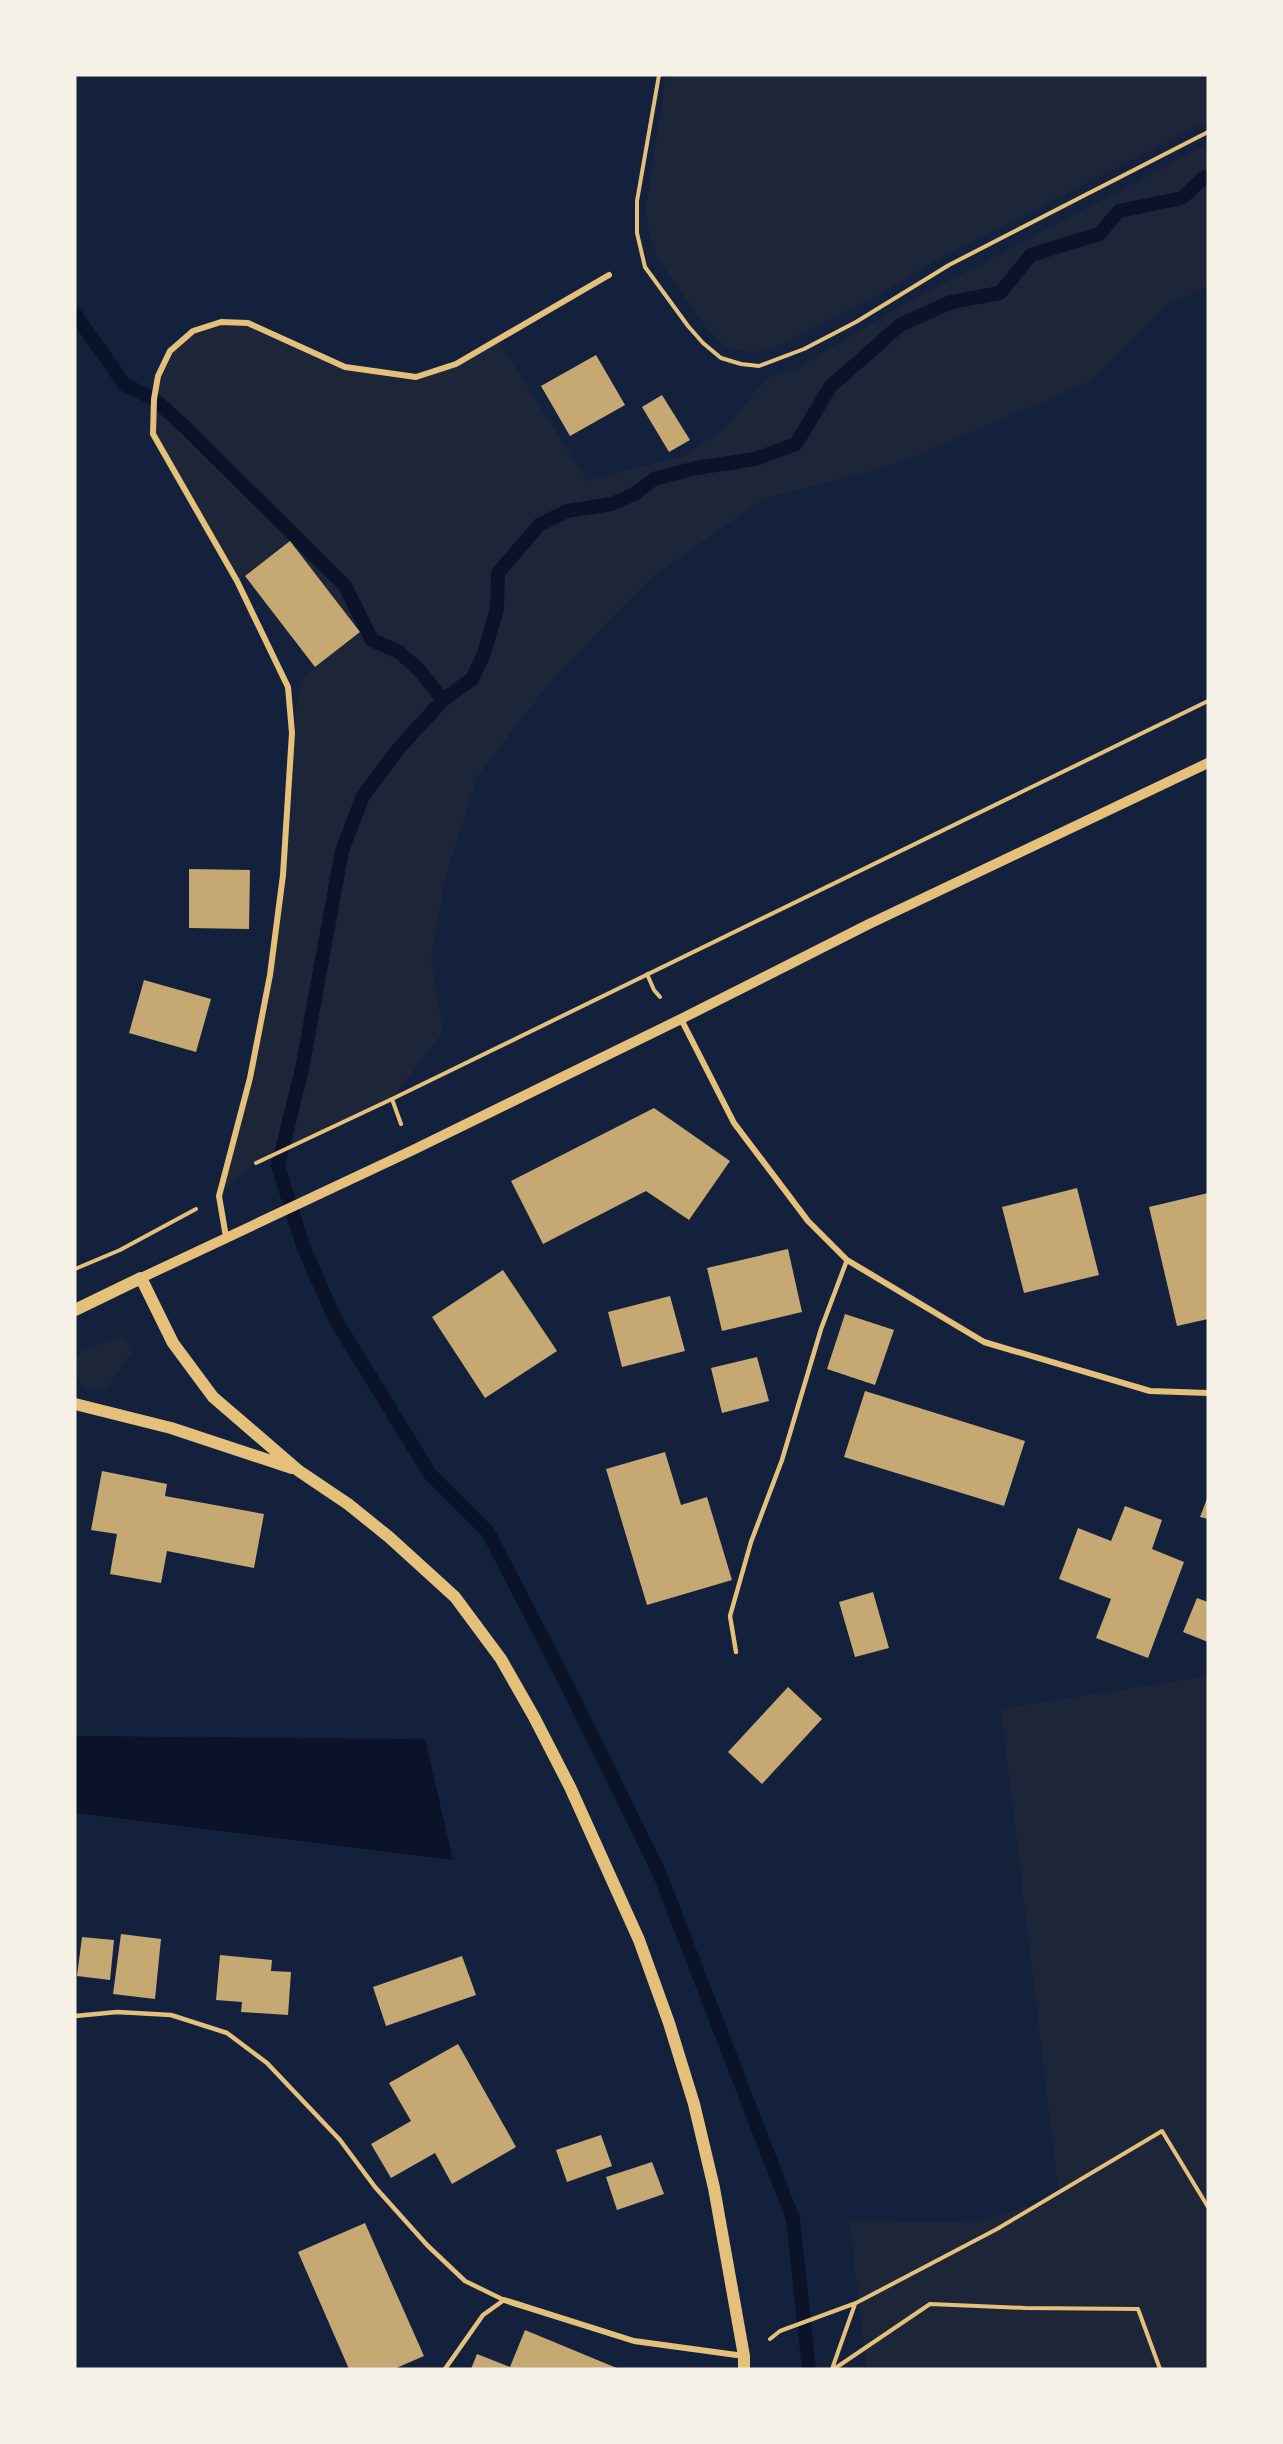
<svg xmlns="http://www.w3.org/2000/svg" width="1283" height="2444" viewBox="0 0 1283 2444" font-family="'PT Sans',sans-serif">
	<rect width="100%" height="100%" fill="#14213d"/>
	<path fill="#1d2539" d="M 666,75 L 1208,75 L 1208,121 L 938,259 L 871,299 L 782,344 L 764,351 L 746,352 L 724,346 L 707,329 L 657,257 L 649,233 L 646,209 Z
		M 1208,144 L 1208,286 L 1166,306 L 1091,381 L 896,464 L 763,499 L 651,578 L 550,682 L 477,777 L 445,879 L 431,959 L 443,1032 L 392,1099 L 255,1163 L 219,1196 L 250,1078 L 270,975 L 283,875 L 292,733 L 301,681 L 315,667 L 360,632 L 290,542 L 237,581 L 153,434 L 158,376 L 170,351 L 193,331 L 221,322 L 248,323 L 345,367 L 416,377 L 456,364 L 498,340 L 587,481 L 686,455 L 725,428 L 767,378 L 796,369 L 894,310 Z
		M 121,1336 L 134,1349 L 104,1392 C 78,1386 75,1384 75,1357 L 81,1352 Z
		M 1208,1676 L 1208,2369 L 867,2369 L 849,2220 L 976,2223 L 1059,2196 L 1001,1709 Z"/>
	<path fill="#0b132b" d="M 75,1736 L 425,1739 L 453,1860 L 75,1813 Z"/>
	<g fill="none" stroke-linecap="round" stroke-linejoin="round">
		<path stroke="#0b132b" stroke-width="14" d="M 75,314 L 125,385 L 154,399 L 186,428 L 345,586 L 372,640 L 399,652 L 419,670 L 443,700
			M 809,2369 L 793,2219 L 659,1872 L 566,1683 L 488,1532 L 430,1474 L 335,1319 L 303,1246 L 278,1166 L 302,1069 L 342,851 L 363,796 L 399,748 L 443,700 L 472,679 L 483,656 L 497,609 L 498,573 L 539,525 L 567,511 L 612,504 L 634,494 L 654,479 L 696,468 L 755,459 L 796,444 L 830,387 L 900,325 L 951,302 L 1000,293 L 1031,255 L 1099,234 L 1119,211 L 1182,198 L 1203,178 L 1208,176"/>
	</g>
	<path fill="#c6a872" d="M 596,355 L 625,405 L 570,436 L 541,386 Z
		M 662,395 L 690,440 L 669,452 L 642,407 Z
		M 290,541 L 360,632 L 315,667 L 245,576 Z
		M 189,869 L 250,870 L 249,929 L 189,928 Z
		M 144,980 L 211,999 L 196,1052 L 129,1033 Z
		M 654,1108 L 730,1161 L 689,1220 L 646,1191 L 543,1244 L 511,1181 Z
		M 1077,1188 L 1099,1275 L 1024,1293 L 1002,1207 Z
		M 1208,1193 L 1208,1319 L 1177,1326 L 1149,1207 Z
		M 788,1249 L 802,1312 L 722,1331 L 707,1268 Z
		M 503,1270 L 557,1351 L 485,1398 L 432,1317 Z
		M 670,1296 L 685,1351 L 622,1367 L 608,1312 Z
		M 845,1314 L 894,1330 L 875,1385 L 827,1369 Z
		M 757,1357 L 769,1401 L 722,1413 L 711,1368 Z
		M 865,1391 L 1025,1441 L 1004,1506 L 844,1457 Z
		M 665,1452 L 681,1505 L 707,1497 L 732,1580 L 647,1605 L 606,1469 Z
		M 102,1471 L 167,1484 L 165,1496 L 264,1514 L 254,1568 L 167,1551 L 161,1583 L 110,1574 L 117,1534 L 91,1530 Z
		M 1208,1496 L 1208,1519 L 1200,1517 Z
		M 1125,1506 L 1162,1520 L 1152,1549 L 1184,1562 L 1148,1658 L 1096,1638 L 1111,1599 L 1059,1579 L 1078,1528 L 1111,1541 Z
		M 873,1592 L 889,1648 L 855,1657 L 839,1602 Z
		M 1197,1598 L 1208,1602 L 1208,1642 L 1183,1632 Z
		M 788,1687 L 822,1719 L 762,1784 L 728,1752 Z
		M 121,1934 L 161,1939 L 155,1999 L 113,1994 Z
		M 82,1937 L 114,1940 L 110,1980 L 77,1976 Z
		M 220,1955 L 272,1960 L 271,1971 L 291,1972 L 288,2015 L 241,2012 L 242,2002 L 216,2000 Z
		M 462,1956 L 476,1995 L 386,2026 L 373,1987 Z
		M 458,2044 L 516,2147 L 452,2184 L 435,2153 L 391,2178 L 371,2144 L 411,2121 L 389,2083 Z
		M 601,2135 L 612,2166 L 567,2182 L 556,2150 Z
		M 652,2162 L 664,2194 L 617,2210 L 606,2177 Z
		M 365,2223 L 424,2356 L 394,2369 L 349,2369 L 298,2252 Z
		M 525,2330 L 619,2369 L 471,2369 L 477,2354 L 510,2367 Z"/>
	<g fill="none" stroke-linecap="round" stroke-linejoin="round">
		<path stroke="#e5c07b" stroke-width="4" d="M 659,75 L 637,201 L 637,233 L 645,267 L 688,326 L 703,343 L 721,358 L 741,364 L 759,366 L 804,349 L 856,322 L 949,265 L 1208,132
			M 647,974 L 654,990 L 660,997
			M 392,1099 L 401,1124
			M 256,1163 L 392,1099 L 1208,701
			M 75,1269 L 120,1250 L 196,1209
			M 770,2339 L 780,2331 L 856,2303 L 997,2229 L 1162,2131 L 1208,2207
			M 832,2369 L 855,2304
			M 834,2369 L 930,2304 L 1025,2308 L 1138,2309 L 1160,2369"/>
		<path stroke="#e5c07b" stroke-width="4.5" d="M 736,1652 L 730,1616 L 751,1542 L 782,1460 L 821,1329 L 847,1260
			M 75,2016 L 117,2012 L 171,2015 L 227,2033 L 267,2063 L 340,2140 L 375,2187 L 427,2245 L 465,2281 L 504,2300 L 483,2315 L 445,2369"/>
		<path stroke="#e5c07b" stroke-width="6" d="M 681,1019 L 734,1123 L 808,1221 L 847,1260 L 984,1342 L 1150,1391 L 1208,1393
			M 226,1237 L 219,1196 L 250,1078 L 270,975 L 283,875 L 292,733 L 288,687 L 237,581 L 153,434 L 154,399 L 158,376 L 170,351 L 193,331 L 221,322 L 248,323 L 345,367 L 416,377 L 456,364 L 609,275
			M 504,2300 L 634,2341 L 744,2356"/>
		<path stroke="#e5c07b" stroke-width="10" d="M 141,1278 L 411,1151 L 681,1019 L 869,924 L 1208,763"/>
		<path stroke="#e5c07b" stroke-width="12" d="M 75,1310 L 141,1278 L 173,1343 L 213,1397 L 299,1471 L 348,1504 L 389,1537 L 455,1597 L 501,1659 L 534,1717 L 570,1787 L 639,1940 L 669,2023 L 694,2104 L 714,2188 L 744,2356 L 744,2369
			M 75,1404 L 171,1428 L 292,1468"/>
	</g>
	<rect width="1283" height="2444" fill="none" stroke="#f6f1e7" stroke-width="153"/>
</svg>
